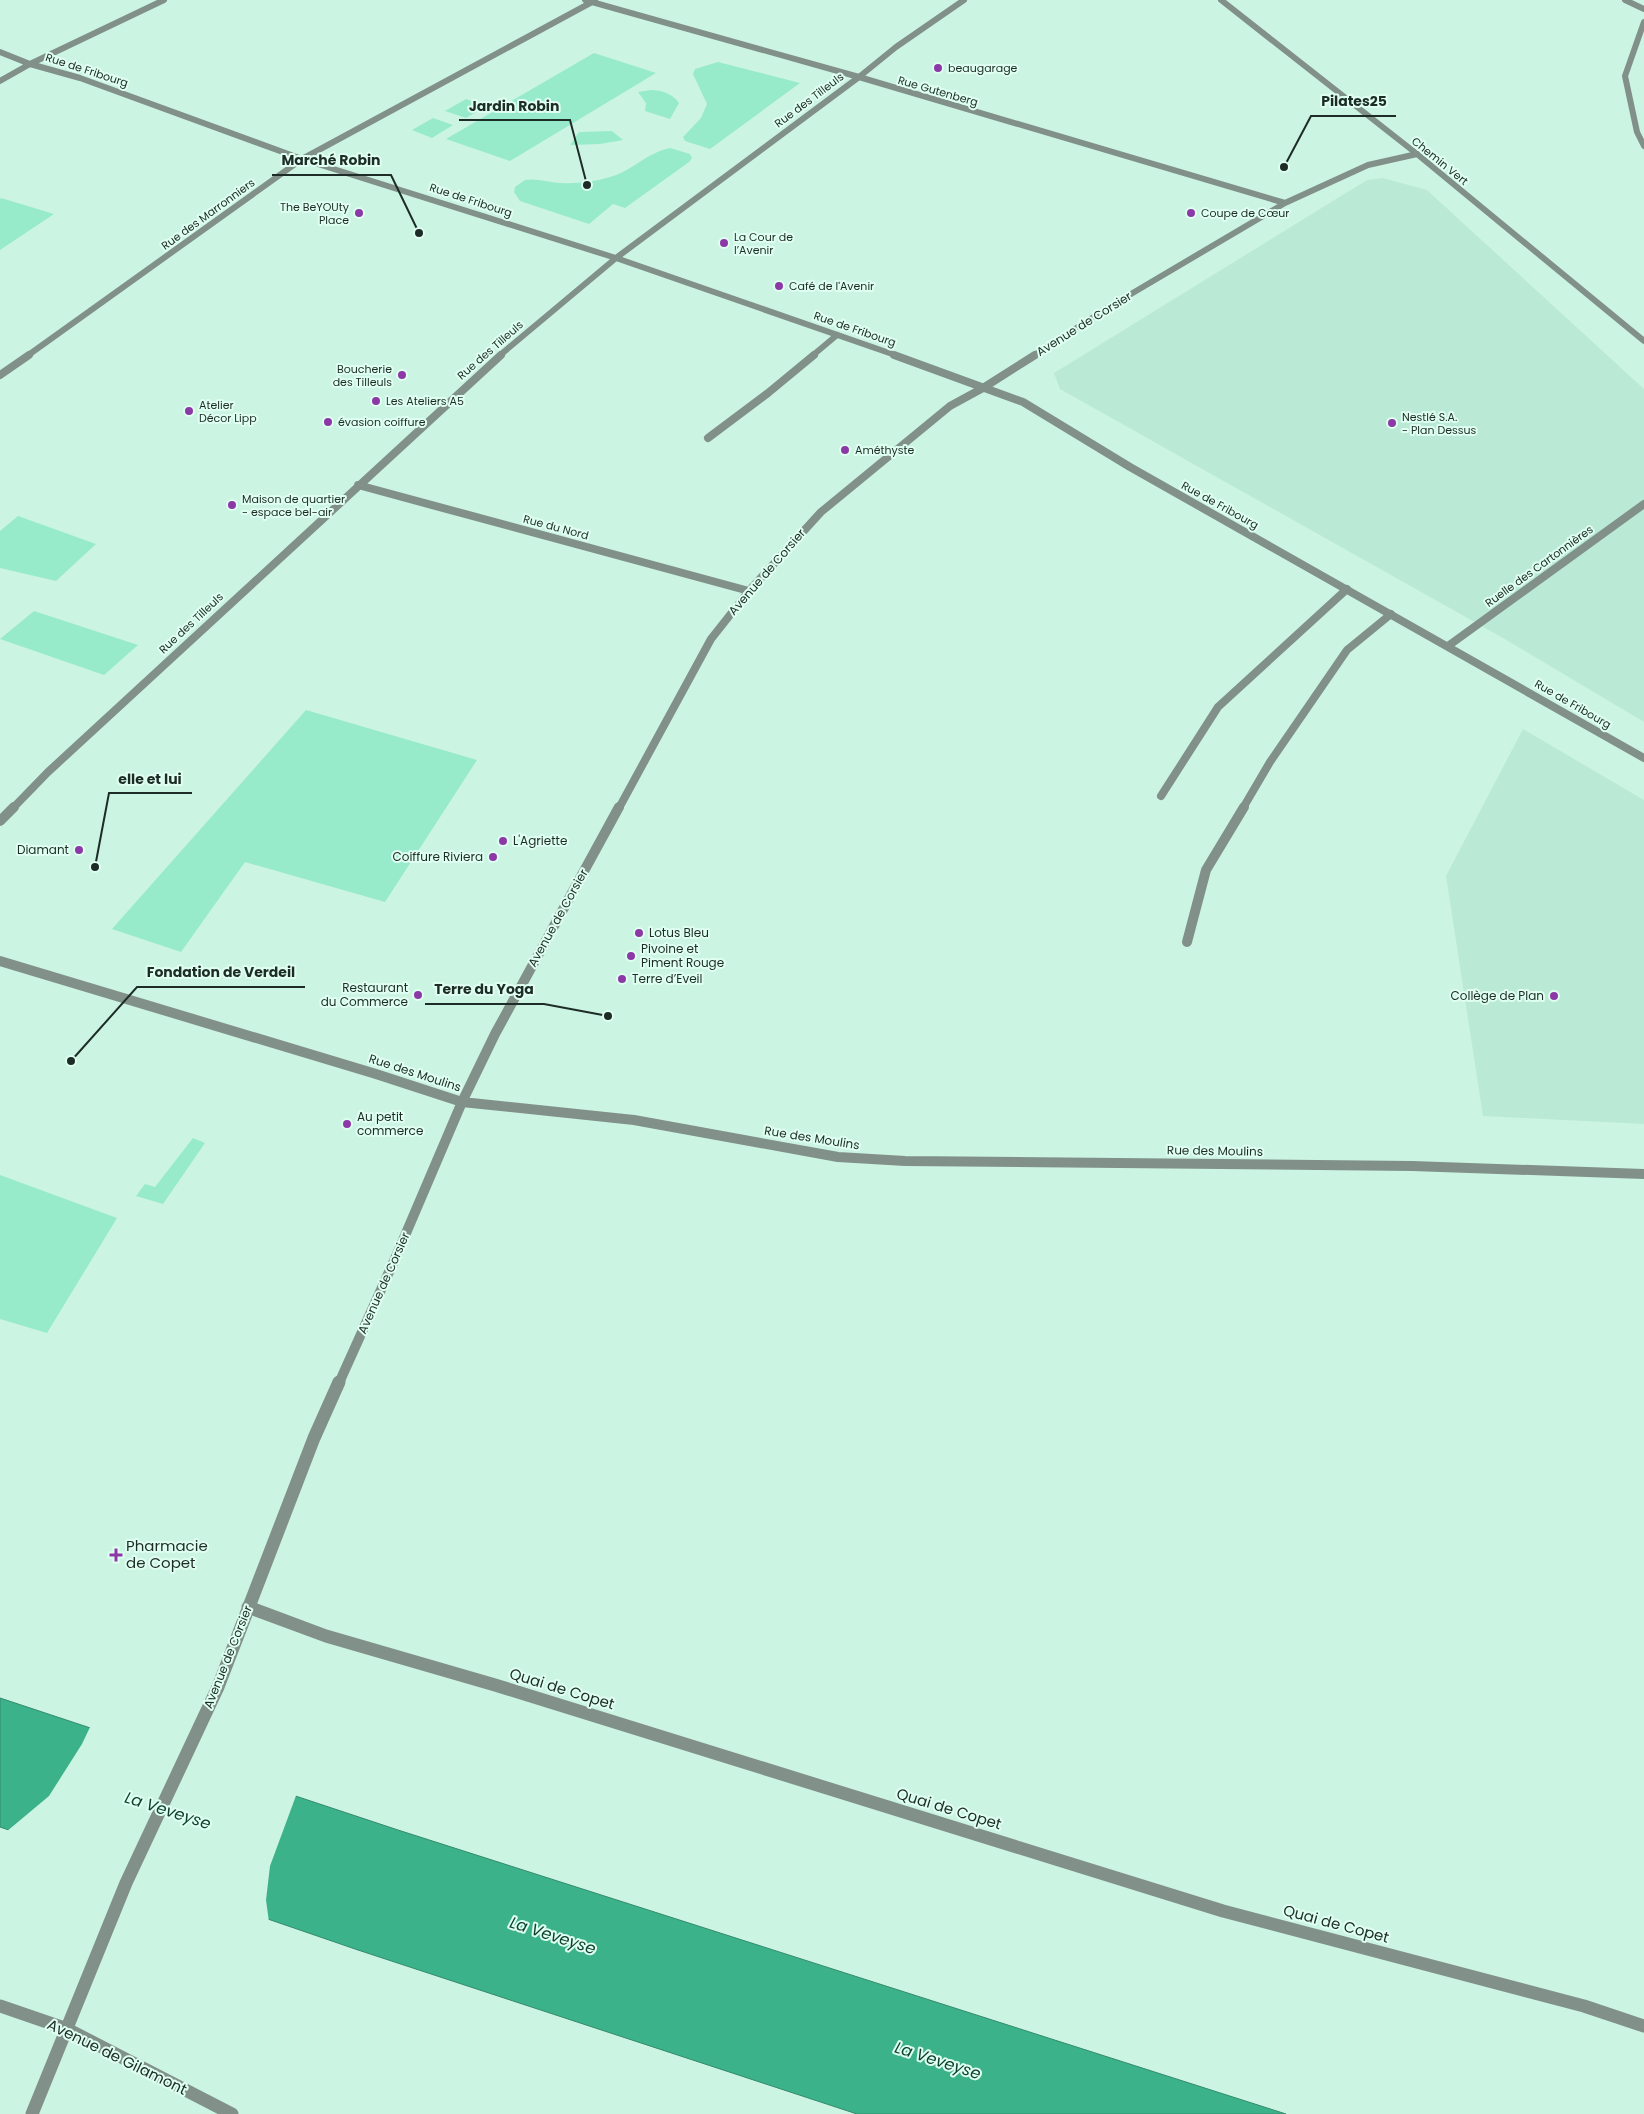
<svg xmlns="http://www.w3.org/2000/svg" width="1644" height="2114" viewBox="0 0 1644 2114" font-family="Poppins,sans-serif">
	<rect width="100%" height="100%" fill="#ccf4e3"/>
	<path fill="#baead5" d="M 1383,178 L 1427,190 L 1644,389 L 1644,722 L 1503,638 L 1060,389 L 1054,373 L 1367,180 Z
		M 1523,729 L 1644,800 L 1644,1124 L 1483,1116 L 1446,876 Z"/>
	<path fill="#97ebca" d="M 594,53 L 656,73 L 510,161 L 446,139 Z
		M 718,62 L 800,83 L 710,149 L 685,141 L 683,137 L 701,118 L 707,104 L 693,74 L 695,69 Z
		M 651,90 C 662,90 673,94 679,103 L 670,119 L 645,111 L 646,103 L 638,92 Z
		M 466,99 L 486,106 L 466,118 L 445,111 Z
		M 433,118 L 453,125 L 432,138 L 412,130 Z
		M 612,131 L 623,140 L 600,144 L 570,145 L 579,132 Z
		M 670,148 L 690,154 L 692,158 L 689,162 L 625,208 L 613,204 L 589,224 L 520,201 L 514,192 L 515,187 L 525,180 C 536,178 548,182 560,183 C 576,184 594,182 610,177 C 632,171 648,152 670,148 Z
		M 0,199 L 1,198 L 54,214 L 0,250 Z
		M 18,516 L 96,544 L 56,581 L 0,568 L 0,531 Z
		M 34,611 L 138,645 L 104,675 L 0,639 Z
		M 306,710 L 477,760 L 385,902 L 245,862 L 181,952 L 112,929 Z
		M 193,1138 L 205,1143 L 163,1204 L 136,1196 L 145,1184 L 155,1187 Z
		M 0,1175 L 117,1218 L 47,1333 L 0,1319 Z"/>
	<path fill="#3cb28b" stroke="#338a6d" d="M 0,1698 L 398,1830 L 1286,2114 L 857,2114 L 358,1950 L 0,1827 Z"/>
	<path fill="#ccf4e3" d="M 91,1725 L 297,1793 L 270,1866 L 266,1900 L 269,1922 L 6,1832 L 49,1796 L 82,1744 Z"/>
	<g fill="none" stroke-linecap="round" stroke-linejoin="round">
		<path stroke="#81918a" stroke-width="6" d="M 1625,0 L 1644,9
			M 812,356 L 837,335"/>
		<path stroke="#81918a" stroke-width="8" d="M 708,438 L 768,393 L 814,355
			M 1448,646 L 1644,504
			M 1161,796 L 1218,707 L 1347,589
			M 1243,808 L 1270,762 L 1347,650 L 1391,614"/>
		<path stroke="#81918a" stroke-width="10" d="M 1187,942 L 1206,870 L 1244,807"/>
		<path stroke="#81918a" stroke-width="6" d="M 302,159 L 616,258 L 859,77
			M 302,159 L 592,2 L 859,77"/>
		<path stroke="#81918a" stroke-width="6" d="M 585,0 L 592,2 L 595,0
			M 0,52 L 30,64 L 80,78 L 302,159
			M 859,77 L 1285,203
			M 859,77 L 896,47 L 964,0
			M 0,81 L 30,64 L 164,0
			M 27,356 L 302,159
			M 499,356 L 616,258 L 898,356
			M 1033,356 L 1109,307 L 1285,203 L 1368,165 L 1417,154"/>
		<path stroke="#81918a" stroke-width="8" d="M 894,355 L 1023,402 L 1130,467 L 1644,758
			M 0,375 L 29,355
			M 358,485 L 749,591
			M 13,808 L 48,772 L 501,355
			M 619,808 L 711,639 L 749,591 L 821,512 L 950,406 L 983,388 L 1035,355"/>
		<path stroke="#81918a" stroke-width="10" d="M 0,821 L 14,807
			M 0,961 L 376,1074 L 462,1102 L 634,1120 L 838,1157 L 905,1161 L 1412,1166 L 1644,1174
			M 339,1383 L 398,1252 L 462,1102 L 495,1034 L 619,807"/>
		<path stroke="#81918a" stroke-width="13" d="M 248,1607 L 326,1636 L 495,1685 L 1223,1911 L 1584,2006 L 1644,2026
			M 32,2114 L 126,1883 L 218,1687 L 314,1438 L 339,1382"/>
		<path stroke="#81918a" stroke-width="6" d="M 1221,0 L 1417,154 L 1644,341
			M 1644,22 L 1625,76 L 1637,132 L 1644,146"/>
		<path stroke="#81918a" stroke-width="13" d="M 0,2006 L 67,2029 L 232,2114"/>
	</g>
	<g fill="#8c38a6" stroke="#dffff1" stroke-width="2">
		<circle cx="938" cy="68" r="5"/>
		<circle cx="359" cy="213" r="5"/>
		<circle cx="1191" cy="213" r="5"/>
		<circle cx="724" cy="243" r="5"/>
		<circle cx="779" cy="286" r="5"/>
		<circle cx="402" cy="375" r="5"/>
		<circle cx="376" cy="401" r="5"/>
		<circle cx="189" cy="411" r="5"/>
		<circle cx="328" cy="422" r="5"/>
		<circle cx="1392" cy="423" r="5"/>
		<circle cx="845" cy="450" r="5"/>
		<circle cx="232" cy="505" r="5"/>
		<circle cx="503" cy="841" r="5"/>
		<circle cx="79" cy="850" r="5"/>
		<circle cx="493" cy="857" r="5"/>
		<circle cx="639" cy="933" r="5"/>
		<circle cx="631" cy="956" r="5"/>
		<circle cx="622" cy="979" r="5"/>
		<circle cx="418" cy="995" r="5"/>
		<circle cx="1554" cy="996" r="5"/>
		<circle cx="347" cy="1124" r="5"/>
		<path d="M113.5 1547.5h5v5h5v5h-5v5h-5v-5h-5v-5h5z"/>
	</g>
	<g text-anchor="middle" stroke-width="4" stroke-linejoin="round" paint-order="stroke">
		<g font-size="11" fill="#1d2c26" stroke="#dffff1" text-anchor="start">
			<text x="948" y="72">beaugarage</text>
			<text x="349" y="211" text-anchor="end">The BeYOUty<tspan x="349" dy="13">Place</tspan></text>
			<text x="1201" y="217">Coupe de Cœur</text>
			<text x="734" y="241">La Cour de<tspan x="734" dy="13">l’Avenir</tspan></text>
			<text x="789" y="290">Café de l'Avenir</text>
			<text x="392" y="373" text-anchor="end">Boucherie<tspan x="392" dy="13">des Tilleuls</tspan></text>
			<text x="386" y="405">Les Ateliers A5</text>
			<text x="199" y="409">Atelier<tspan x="199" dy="13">Décor Lipp</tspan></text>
			<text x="1402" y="421">Nestlé S.A.<tspan x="1402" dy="13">- Plan Dessus</tspan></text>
			<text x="338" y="426">évasion coiffure</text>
			<text x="855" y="454">Améthyste</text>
			<text x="242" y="503">Maison de quartier<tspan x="242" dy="13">- espace bel-air</tspan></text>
		</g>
		<g font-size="11" fill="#1d2c26" stroke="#dffff1">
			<text transform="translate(87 70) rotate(18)" y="4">Rue de Fribourg</text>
			<text transform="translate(938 91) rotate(16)" y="4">Rue Gutenberg</text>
			<text transform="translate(809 100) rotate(-37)" y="4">Rue des Tilleuls</text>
			<text transform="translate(1440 161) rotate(39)" y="4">Chemin Vert</text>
			<text transform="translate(471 200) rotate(18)" y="4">Rue de Fribourg</text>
			<text transform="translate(208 214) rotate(-36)" y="4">Rue des Marronniers</text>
			<text transform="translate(855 329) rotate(19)" y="4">Rue de Fribourg</text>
			<text transform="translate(490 350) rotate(-41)" y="4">Rue des Tilleuls</text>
			<text transform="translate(1220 505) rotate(29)" y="4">Rue de Fribourg</text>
			<text transform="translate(556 527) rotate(15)" y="4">Rue du Nord</text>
			<text transform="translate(1539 566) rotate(-36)" y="4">Ruelle des Cartonnières</text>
			<text transform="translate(191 623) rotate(-43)" y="4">Rue des Tilleuls</text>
			<text transform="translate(1573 704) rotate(30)" y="4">Rue de Fribourg</text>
		</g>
		<g font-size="12" fill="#1d2c26" stroke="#dffff1">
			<text transform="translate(1084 324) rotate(-32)" y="4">Avenue de Corsier</text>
			<text transform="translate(767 572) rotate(-49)" y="4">Avenue de Corsier</text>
			<text transform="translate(558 918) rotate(-61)" y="4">Avenue de Corsier</text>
			<text transform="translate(415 1073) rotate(18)" y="4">Rue des Moulins</text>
			<text transform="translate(812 1138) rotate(9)" y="4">Rue des Moulins</text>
			<text transform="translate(1215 1151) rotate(1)" y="4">Rue des Moulins</text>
			<text transform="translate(384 1283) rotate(-66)" y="4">Avenue de Corsier</text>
			<text transform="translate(228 1657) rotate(-68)" y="4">Avenue de Corsier</text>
		</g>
		<g font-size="12" fill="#1d2c26" stroke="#dffff1" text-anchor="start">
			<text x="513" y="845">L'Agriette</text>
			<text x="69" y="854" text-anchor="end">Diamant</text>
			<text x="483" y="861" text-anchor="end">Coiffure Riviera</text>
			<text x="649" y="937">Lotus Bleu</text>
			<text x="641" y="953">Pivoine et<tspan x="641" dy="14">Piment Rouge</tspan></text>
			<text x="632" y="983">Terre d’Eveil</text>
			<text x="408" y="992" text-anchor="end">Restaurant<tspan x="408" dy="14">du Commerce</tspan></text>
			<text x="1544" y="1000" text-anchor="end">Collège de Plan</text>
			<text x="357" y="1121">Au petit<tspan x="357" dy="14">commerce</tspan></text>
		</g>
		<g font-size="15" fill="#1d2c26" stroke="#dffff1" text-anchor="start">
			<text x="126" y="1551">Pharmacie<tspan x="126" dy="17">de Copet</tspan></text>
		</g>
		<g font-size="15" fill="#1d2c26" stroke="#dffff1">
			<text transform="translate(562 1689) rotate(17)" y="5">Quai de Copet</text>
			<text transform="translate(949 1809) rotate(17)" y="5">Quai de Copet</text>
			<text transform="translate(1336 1924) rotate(15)" y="5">Quai de Copet</text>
			<text transform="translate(117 2057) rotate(26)" y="5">Avenue de Gilamont</text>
		</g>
		<g font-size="16" font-style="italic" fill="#0d402f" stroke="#dffff1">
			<text transform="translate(168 1810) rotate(18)" y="6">La Veveyse</text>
			<text transform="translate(553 1935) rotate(18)" y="6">La Veveyse</text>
			<text transform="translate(938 2060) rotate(18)" y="6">La Veveyse</text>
		</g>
	</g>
	<path fill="none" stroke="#1d2c26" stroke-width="2" d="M1284 167L1311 116H1396M587 185L570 120H459M419 233L391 175H272M95 867L109 793H192M71 1061L137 987H305M608 1016L544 1004H425"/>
	<g fill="#1d2c26" stroke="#dffff1" stroke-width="2">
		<circle cx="1284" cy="167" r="5"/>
		<circle cx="587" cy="185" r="5"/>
		<circle cx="419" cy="233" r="5"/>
		<circle cx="95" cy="867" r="5"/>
		<circle cx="71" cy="1061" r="5"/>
		<circle cx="608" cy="1016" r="5"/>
	</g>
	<g font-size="14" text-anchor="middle" font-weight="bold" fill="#1d2c26" stroke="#dffff1" stroke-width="4" stroke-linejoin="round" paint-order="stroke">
		<text x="1354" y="106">Pilates25</text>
		<text x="514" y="111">Jardin Robin</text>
		<text x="331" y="165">Marché Robin</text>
		<text x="150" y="784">elle et lui</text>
		<text x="221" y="977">Fondation de Verdeil</text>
		<text x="484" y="994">Terre du Yoga</text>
	</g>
</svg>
